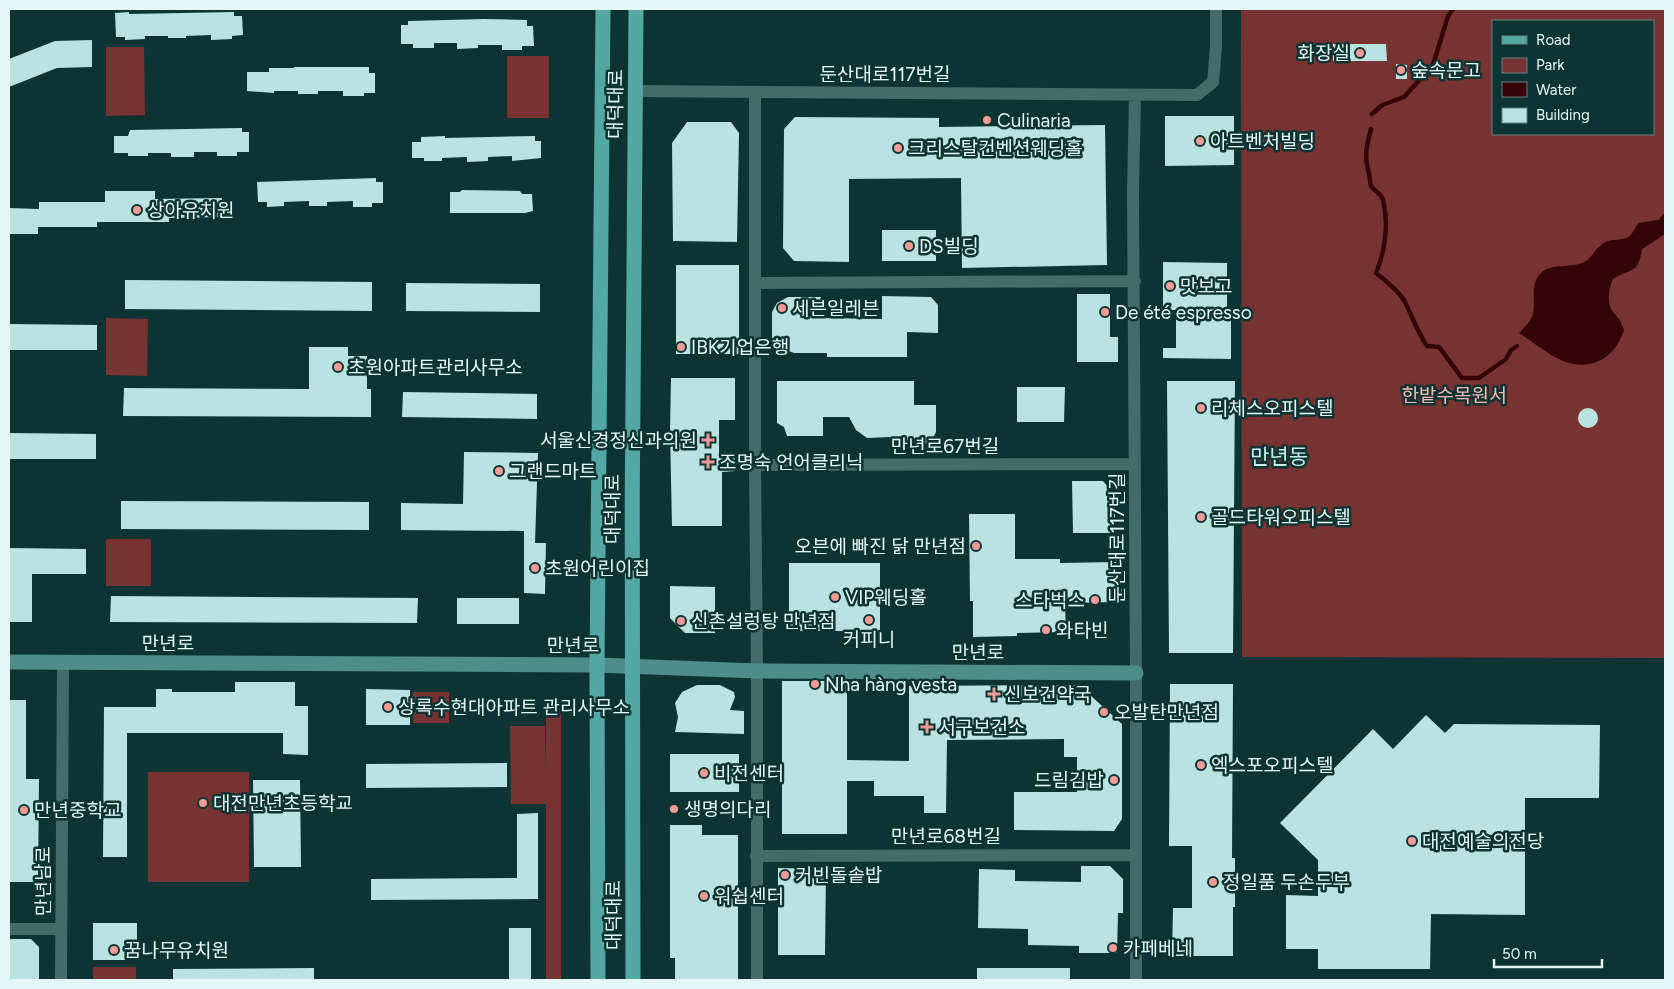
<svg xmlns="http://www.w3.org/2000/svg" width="1674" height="989" viewBox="0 0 1674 989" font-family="Figtree,'Noto Sans KR',sans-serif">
	<rect width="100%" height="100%" fill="#0d3432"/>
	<path fill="#773332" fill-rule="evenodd" d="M 1241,9 L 1665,9 L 1665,658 L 1242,657 ZM 1493,21 L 1653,21 L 1653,134 L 1493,134 Z
		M 106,47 L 144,47 L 145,115 L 106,116 Z
		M 507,56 L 549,56 L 549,118 L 507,118 Z
		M 106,318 L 148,319 L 147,376 L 106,375 Z
		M 106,539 L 151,539 L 151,586 L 106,586 Z
		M 413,692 L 449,692 L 449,723 L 413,723 Z
		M 546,702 L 556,705 L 561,712 L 561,980 L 546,980 L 546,804 L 511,804 L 510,726 L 545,726 L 546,770 Z
		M 148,772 L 249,772 L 249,882 L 148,882 Z
		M 93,967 L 136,967 L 136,980 L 93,980 Z"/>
	<path fill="#350407" d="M 1665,213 L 1665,234 L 1642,249 C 1638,275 1632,267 1613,279 C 1609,288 1606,304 1613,312 C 1619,318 1621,322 1624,330 C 1616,355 1596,370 1569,363 C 1551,358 1535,343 1519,333 C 1524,328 1531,321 1533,314 C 1536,301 1529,285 1541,273 C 1551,263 1569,268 1582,263 C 1592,259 1593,251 1601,245 C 1608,238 1618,241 1626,238 C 1633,236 1634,227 1639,223 L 1658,220 Z"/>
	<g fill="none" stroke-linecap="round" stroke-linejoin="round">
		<path stroke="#350407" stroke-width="4.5" d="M 1372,114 L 1382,105 L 1404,97 L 1433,65 L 1448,16 L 1453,9
			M 1371,129 C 1366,148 1364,155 1369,174 C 1370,178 1370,183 1371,186 C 1374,191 1382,194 1383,200 C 1389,224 1385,251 1376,273 C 1386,281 1397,289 1404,300 C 1412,315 1417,332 1427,346 L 1439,347 L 1462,378 L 1479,378 L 1506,359 L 1511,350 L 1517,346"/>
	</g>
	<path fill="#b9e2e0" d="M 129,12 L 129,14 L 234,12 L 234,16 L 242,16 L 243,35 L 232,36 L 232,39 L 211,40 L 211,35 L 186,36 L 186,38 L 168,38 L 168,36 L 145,36 L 145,39 L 125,40 L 125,37 L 116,37 L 115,13 Z
		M 484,19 L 527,20 L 527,26 L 533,26 L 534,46 L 522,46 L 522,50 L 502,50 L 502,45 L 478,45 L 478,48 L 457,49 L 457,43 L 434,43 L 434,48 L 413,48 L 413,44 L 401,44 L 401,25 L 408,25 L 408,21 Z
		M 92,40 L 92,67 L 57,68 L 9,87 L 9,59 L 55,41 Z
		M 1333,44 L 1386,44 L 1387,61 L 1333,61 Z
		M 1396,64 L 1407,65 L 1407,79 L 1396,79 Z
		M 294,67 L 369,67 L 369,73 L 375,73 L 375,93 L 364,93 L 364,96 L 343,96 L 343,91 L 318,91 L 318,94 L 298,94 L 298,91 L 274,91 L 274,93 L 247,91 L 247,72 L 269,72 L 269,68 L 294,68 Z
		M 1165,116 L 1234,116 L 1234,165 L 1165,166 Z
		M 795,117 L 939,118 L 939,127 L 1105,125 L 1107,265 L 962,268 L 961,178 L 849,179 L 849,262 L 794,261 L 783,248 L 784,129 Z
		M 687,122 L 731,122 L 739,133 L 737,242 L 673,241 L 672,143 Z
		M 242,128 L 242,132 L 249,132 L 249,152 L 237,152 L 237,156 L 217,156 L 217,152 L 194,152 L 194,157 L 171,157 L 171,153 L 148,153 L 148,156 L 128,156 L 128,153 L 114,153 L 114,136 L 128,136 L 130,130 Z
		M 445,136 L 445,138 L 535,136 L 535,141 L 541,141 L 541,158 L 512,161 L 512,156 L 488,157 L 488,161 L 467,162 L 467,157 L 442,158 L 442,161 L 424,161 L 424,158 L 412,158 L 412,142 L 421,142 L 421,137 Z
		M 376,178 L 376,182 L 383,182 L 383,203 L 372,203 L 372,207 L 353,207 L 353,201 L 327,202 L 327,206 L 309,206 L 309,201 L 284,202 L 284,206 L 267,207 L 267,202 L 258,202 L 257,182 Z
		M 462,190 L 520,191 L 522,194 L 532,194 L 533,211 L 525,213 L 450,213 L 450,192 L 460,192 Z
		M 105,191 L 155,191 L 155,199 L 222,198 L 222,217 L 169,218 L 169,222 L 97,222 L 97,227 L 38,227 L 38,234 L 9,234 L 9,208 L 39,209 L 39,202 L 105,202 Z
		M 882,230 L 936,230 L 936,261 L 882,261 Z
		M 1163,262 L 1227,263 L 1227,315 L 1231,315 L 1231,359 L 1163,358 L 1163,348 L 1176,348 L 1176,310 L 1163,310 Z
		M 676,265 L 739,265 L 739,354 L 676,354 Z
		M 125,280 L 372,282 L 372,311 L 125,309 Z
		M 406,283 L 540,284 L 540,312 L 406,311 Z
		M 1077,294 L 1110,294 L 1110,337 L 1118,337 L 1118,362 L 1077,362 Z
		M 882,296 L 931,297 L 938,305 L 938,333 L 907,332 L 907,357 L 827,357 L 827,353 L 794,353 L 781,348 L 772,338 L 772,312 L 777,303 L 788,297 L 821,297 L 821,318 L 882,319 Z
		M 9,324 L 97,325 L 97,350 L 9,350 Z
		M 309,347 L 348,347 L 348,356 L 367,356 L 367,389 L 371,389 L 371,417 L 123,416 L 124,388 L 309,389 Z
		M 671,378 L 735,378 L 735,420 L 719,420 L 719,457 L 735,457 L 735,471 L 722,472 L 722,526 L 672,526 L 670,431 Z
		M 777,381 L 914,381 L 914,405 L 936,405 L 936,432 L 932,440 L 924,445 L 890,445 L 890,437 L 867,438 L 856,430 L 849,417 L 823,417 L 823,436 L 787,436 L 784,427 L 777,423 Z
		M 1167,381 L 1235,381 L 1233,653 L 1169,653 Z
		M 1017,387 L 1065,387 L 1064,422 L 1017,422 Z
		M 403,392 L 537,394 L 537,419 L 402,417 Z
		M1578 418a10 10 0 1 1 20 0a10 10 0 1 1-20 0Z
		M 9,433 L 96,434 L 96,459 L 9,459 Z
		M 464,452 L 538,453 L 535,543 L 546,543 L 545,594 L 524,593 L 524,531 L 401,530 L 401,503 L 463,504 Z
		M 1072,481 L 1103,481 L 1115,495 L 1115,533 L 1073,533 Z
		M 121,501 L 369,502 L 369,530 L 121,529 Z
		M 969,514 L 1015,514 L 1015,559 L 1060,559 L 1060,563 L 1116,562 L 1117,587 L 1125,591 L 1117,602 L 1065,603 L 1066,632 L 1017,633 L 1017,636 L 973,637 L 973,601 L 970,601 Z
		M 9,548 L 86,549 L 86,574 L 32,574 L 32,622 L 9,622 Z
		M 789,563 L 880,563 L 880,631 L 789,631 Z
		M 670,586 L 715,587 L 715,633 L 685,633 L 670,618 Z
		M 111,596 L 418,598 L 417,623 L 110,622 Z
		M 457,598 L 519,598 L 519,624 L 457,624 Z
		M 782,681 L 847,681 L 847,760 L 909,761 L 909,686 L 1079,685 L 1122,724 L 1122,819 L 1114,831 L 1014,830 L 1014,792 L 1077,792 L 1077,757 L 1064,757 L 1064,739 L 947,740 L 946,813 L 924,813 L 924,796 L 874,796 L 874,781 L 847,781 L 847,834 L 782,834 Z
		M 235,682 L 295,682 L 295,706 L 308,706 L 308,755 L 283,754 L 283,733 L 127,733 L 127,857 L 103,857 L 104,707 L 156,707 L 156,689 L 172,689 L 172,692 L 235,692 Z
		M 1170,684 L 1233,684 L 1232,858 L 1235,858 L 1235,907 L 1233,907 L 1233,956 L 1172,956 L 1173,908 L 1192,908 L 1192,846 L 1169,846 Z
		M 697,685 L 720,685 L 734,692 L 735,697 L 730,710 L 744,711 L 744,734 L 675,732 L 678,717 L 675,703 L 682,692 Z
		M 366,689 L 410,690 L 410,725 L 366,725 Z
		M 9,700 L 26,700 L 26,779 L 39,779 L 38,882 L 9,882 Z
		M 1426,715 L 1445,733 L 1454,724 L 1600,725 L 1599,798 L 1525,798 L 1525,915 L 1431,914 L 1430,969 L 1318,969 L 1318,949 L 1286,949 L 1286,895 L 1318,896 L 1318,860 L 1280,823 L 1373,729 L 1393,749 Z
		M 670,754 L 739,754 L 739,792 L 670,792 Z
		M 507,763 L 507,787 L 366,788 L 366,764 Z
		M 253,780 L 300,780 L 301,867 L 254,867 Z
		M 538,813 L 538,899 L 371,900 L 371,879 L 517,878 L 517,814 Z
		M 670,825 L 702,825 L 702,835 L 738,835 L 738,980 L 675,980 L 675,958 L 670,958 Z
		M 1081,866 L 1110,866 L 1123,879 L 1123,913 L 1118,913 L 1117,953 L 1079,953 L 1079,946 L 1028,945 L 1028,929 L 978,928 L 979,869 L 1015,870 L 1015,881 L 1081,882 Z
		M 778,868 L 826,869 L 825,955 L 778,955 Z
		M 93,923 L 137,923 L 137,960 L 93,960 Z
		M 509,928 L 531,928 L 531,980 L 509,980 Z
		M 9,939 L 31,939 L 39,947 L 39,980 L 9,980 Z
		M 314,968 L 314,980 L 173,980 L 173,969 Z
		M 977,968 L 1070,968 L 1070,980 L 977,980 Z"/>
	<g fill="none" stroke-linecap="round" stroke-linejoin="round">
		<path stroke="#456b69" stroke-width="12" d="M 635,91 L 1197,95 L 1213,82 L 1216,47 L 1216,9
			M 755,92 L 755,465 L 757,671 L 757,980
			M 1135,95 L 1133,192 L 1136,673 L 1136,980
			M 755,283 L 1135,281
			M 755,465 L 1135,464
			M 756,856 L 1136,855
			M 9,929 L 61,929
			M 61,980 L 63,662"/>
		<path stroke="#4f8d8a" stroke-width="15" d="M 9,662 L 597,665 L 757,671 L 1136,673"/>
		<path stroke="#54a8a4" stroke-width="15" d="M 598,980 L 597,665 L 603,9
			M 633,980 C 631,656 632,333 636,9"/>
	</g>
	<g fill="#f59b97" stroke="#0d3432" stroke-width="2">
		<circle cx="1360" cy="53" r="5"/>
		<circle cx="1401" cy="70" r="5"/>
		<circle cx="987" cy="120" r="5"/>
		<circle cx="1200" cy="141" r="5"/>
		<circle cx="898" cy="148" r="5"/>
		<circle cx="137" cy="210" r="5"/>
		<circle cx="909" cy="246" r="5"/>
		<circle cx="1170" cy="286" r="5"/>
		<circle cx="782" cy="308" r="5"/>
		<circle cx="1105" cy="312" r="5"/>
		<circle cx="681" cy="347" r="5"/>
		<circle cx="338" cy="367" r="5"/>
		<circle cx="1201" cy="408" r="5"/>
		<path d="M705.5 432.5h5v5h5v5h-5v5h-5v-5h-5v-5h5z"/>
		<path d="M705.5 454.5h5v5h5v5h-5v5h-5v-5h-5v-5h5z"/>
		<circle cx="499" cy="471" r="5"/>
		<circle cx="1201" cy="517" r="5"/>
		<circle cx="976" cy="546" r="5"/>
		<circle cx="535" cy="568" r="5"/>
		<circle cx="835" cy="597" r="5"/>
		<circle cx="1095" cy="600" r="5"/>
		<circle cx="869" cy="620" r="5"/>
		<circle cx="681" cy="621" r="5"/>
		<circle cx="1046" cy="630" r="5"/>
		<circle cx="815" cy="684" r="5"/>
		<path d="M991.5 686.5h5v5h5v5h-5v5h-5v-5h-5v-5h5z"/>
		<circle cx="388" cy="707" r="5"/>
		<circle cx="1104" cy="712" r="5"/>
		<path d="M924.5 719.5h5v5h5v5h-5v5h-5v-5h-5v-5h5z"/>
		<circle cx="1201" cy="765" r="5"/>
		<circle cx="704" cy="773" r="5"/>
		<circle cx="1114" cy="780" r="5"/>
		<circle cx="203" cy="803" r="5"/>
		<circle cx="674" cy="809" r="5"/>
		<circle cx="24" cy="810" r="5"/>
		<circle cx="1412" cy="841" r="5"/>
		<circle cx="785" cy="875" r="5"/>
		<circle cx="1213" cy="882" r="5"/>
		<circle cx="704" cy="896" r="5"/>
		<circle cx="1113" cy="948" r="5"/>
		<circle cx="114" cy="950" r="5"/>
	</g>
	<g text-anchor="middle" stroke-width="5" stroke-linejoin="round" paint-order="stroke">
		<g font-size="19" fill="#e3f8f6" stroke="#0d3432" text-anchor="start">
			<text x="1350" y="60" text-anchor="end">화장실</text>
			<text x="1411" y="77">숲속문고</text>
			<text x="997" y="127">Culinaria</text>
			<text x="1210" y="148">아트벤처빌딩</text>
			<text x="908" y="155">크리스탈컨벤션웨딩홀</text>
			<text x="147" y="217">상아유치원</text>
			<text x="919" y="253">DS빌딩</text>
			<text x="1180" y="293">맛보고</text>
			<text x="792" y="315">세븐일레븐</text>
			<text x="1115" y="319">De été espresso</text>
			<text x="691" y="354">IBK기업은행</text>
			<text x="348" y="374">초원아파트관리사무소</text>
			<text x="1211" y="415">리체스오피스텔</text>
			<text x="697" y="447" text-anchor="end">서울신경정신과의원</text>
			<text x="719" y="469">조명숙 언어클리닉</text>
			<text x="509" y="478">그랜드마트</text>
			<text x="1211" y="524">골드타워오피스텔</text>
			<text x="966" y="553" text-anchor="end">오븐에 빠진 닭 만년점</text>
			<text x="545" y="575">초원어린이집</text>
			<text x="845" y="604">VIP웨딩홀</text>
			<text x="1085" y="607" text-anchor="end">스타벅스</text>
			<text x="691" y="628">신촌설렁탕 만년점</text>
			<text x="1056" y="637">와타빈</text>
			<text x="869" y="646" text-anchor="middle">커피니</text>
			<text x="825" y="691">Nha hàng vesta</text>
			<text x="1004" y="701">신보건약국</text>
			<text x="398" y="714">상록수현대아파트 관리사무소</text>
			<text x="1114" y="719">오발탄만년점</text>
			<text x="938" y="734">서구보건소</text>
			<text x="1211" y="772">엑스포오피스텔</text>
			<text x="714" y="780">비전센터</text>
			<text x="1104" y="787" text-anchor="end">드림김밥</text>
			<text x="213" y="810">대전만년초등학교</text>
			<text x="684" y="816">생명의다리</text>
			<text x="34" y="817">만년중학교</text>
			<text x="1422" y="848">대전예술의전당</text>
			<text x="795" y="882">커빈돌솥밥</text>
			<text x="1223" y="889">정일품 두손두부</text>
			<text x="714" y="903">워쉽센터</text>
			<text x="1123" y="955">카페베네</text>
			<text x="124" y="957">꿈나무유치원</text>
		</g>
		<g font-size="19" fill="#e3f8f6" stroke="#0d3432">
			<text x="885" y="81">둔산대로117번길</text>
			<text transform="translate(615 104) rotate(-89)" y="7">대덕대로</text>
			<text x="945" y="453">만년로67번길</text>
			<text transform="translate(612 509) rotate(-90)" y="7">대덕대로</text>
			<text transform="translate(1117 538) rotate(-90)" y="7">둔산대로117번길</text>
			<text x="168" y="650">만년로</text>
			<text x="573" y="652">만년로</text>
			<text x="978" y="659">만년로</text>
			<text x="946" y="843">만년로68번길</text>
			<text transform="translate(43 881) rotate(-90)" y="7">만년남로</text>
			<text transform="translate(613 915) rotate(-90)" y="7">대덕대로</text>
		</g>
		<g font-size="19" fill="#fab9b5" stroke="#0d3432">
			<text x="1454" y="402">한밭수목원서</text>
		</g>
		<g font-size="21" fill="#c4eeeb" stroke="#0d3432">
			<text x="1279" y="464">만년동</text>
		</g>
	</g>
	<rect width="1674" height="989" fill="none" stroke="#e3f8f6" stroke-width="20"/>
	<rect x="1492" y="20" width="162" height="115" fill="#0d3432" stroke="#638280"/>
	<rect x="1502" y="36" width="25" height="8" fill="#54a8a4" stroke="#638280"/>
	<text x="1536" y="45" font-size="15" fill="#e3f8f6">Road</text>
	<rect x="1502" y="58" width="25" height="15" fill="#773332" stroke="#638280"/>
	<text x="1536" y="70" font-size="15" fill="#e3f8f6">Park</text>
	<rect x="1502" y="82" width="25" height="15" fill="#350407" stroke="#638280"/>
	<text x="1536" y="95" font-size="15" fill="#e3f8f6">Water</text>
	<rect x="1502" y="108" width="25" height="15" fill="#b9e2e0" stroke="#638280"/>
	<text x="1536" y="120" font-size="15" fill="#e3f8f6">Building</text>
	<path d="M1494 959v8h108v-8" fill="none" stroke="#e3f8f6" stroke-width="2.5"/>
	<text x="1502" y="959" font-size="15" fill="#e3f8f6" stroke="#0d3432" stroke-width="4" paint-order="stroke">50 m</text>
</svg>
